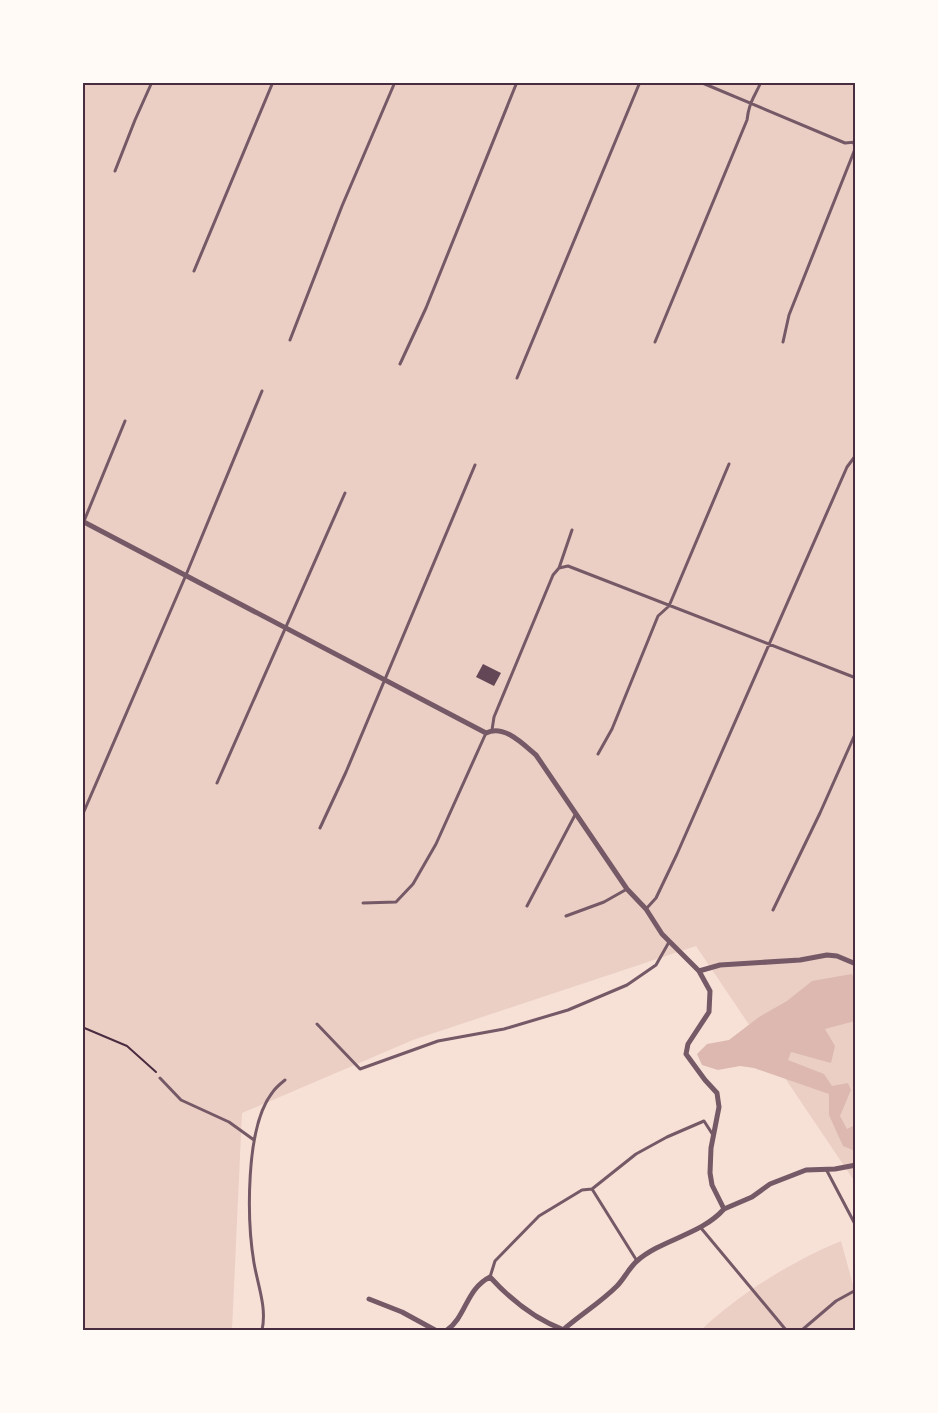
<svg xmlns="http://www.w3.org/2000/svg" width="938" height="1413" viewBox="0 0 938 1413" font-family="'Roboto Condensed',sans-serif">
	<rect width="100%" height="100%" fill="#f7e1d7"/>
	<path fill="#ebcfc5" d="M 82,83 L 855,83 L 855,1182 L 696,946 L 413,1040 L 242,1113 L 232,1330 L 83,1330 Z
		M 841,1241 L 855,1292 L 855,1330 L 701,1330 C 741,1293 790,1262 841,1241 Z"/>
	<path fill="#dcb8b0" d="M 852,974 L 855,980 L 855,1021 L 825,1029 L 835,1046 L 831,1063 L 791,1052 L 788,1060 L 824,1074 L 832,1086 L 848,1083 L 851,1090 L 840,1116 L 847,1129 L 855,1125 L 855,1151 L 843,1146 L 829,1115 L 829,1094 L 754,1068 L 740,1066 L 718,1070 L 702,1065 L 697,1054 L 707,1044 L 729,1040 L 759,1017 L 787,1001 L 812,981 Z"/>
	<path fill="#644757" d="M 483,664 L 501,673 L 494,686 L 476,677 Z"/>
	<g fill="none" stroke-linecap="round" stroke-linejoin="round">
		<path stroke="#4a2c40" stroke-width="2" d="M 82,1027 L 127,1046 L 156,1072"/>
		<path stroke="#755966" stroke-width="3" d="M 700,82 L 845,143 L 856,142
			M 115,171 L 135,120 L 152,82
			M 194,271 L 273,82
			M 290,340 L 342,206 L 395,82
			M 655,342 L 747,120 C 749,102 754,98 761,82
			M 783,342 L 789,315 L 855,149 L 854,143
			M 400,364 L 426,308 L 517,82
			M 517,378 L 640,82
			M 82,526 L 125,421
			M 559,568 L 572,530
			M 492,730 L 494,717 L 553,575 L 559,568 L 568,566 L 856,678
			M 598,754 L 612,729 L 658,616 L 669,606 L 729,464
			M 217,783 L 345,493
			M 82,816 L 186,575 L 262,391
			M 320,828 L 346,772 L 475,465
			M 363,903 L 396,902 L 413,884 L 436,844 L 486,733
			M 527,906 L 575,815
			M 646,909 L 656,898 L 677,854 L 847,467 L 856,455
			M 773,910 L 820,813 L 856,732
			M 566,916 L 604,902 L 627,889
			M 317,1024 L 360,1069 L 438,1041 L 504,1029 L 568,1010 L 627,985 L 656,965 L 669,942
			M 160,1078 L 181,1100 L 229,1122 L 254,1140
			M 826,1169 L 856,1226
			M 592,1189 L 637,1261
			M 701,1228 L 786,1330
			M 490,1277 L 495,1261 L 539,1216 L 582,1190 L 592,1189 L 636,1154 L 667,1137 L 704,1121 L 713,1135
			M 262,1330 C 267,1308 258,1286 254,1263 C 247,1221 245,1128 272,1093 C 275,1088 280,1084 285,1080
			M 802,1330 L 836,1301 L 856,1290"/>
		<path stroke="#755966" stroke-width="5" d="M 82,521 L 486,733 C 504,724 523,744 536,755 L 627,889 L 646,909 L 662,934 L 699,971 L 710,991 L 709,1012 L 688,1044 L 686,1054 L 705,1080 L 717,1093 L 719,1107 L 711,1148 L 710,1173 L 712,1185 L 724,1209 C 701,1235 662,1239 637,1261 C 629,1268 624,1279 617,1286 C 600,1303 580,1315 563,1330
			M 699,971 L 720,965 L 800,960 L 827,955 L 837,956 L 856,964
			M 724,1209 L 752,1197 L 770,1184 L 806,1170 L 835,1169 L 856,1165
			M 369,1299 L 402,1312 L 435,1330
			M 447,1330 C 466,1317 466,1289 490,1277 C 511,1300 534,1319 564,1330"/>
	</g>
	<rect width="938" height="1413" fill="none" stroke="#fffaf5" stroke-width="168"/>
	<rect x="84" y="84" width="770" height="1245" fill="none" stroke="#4a2c40" stroke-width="2"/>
</svg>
